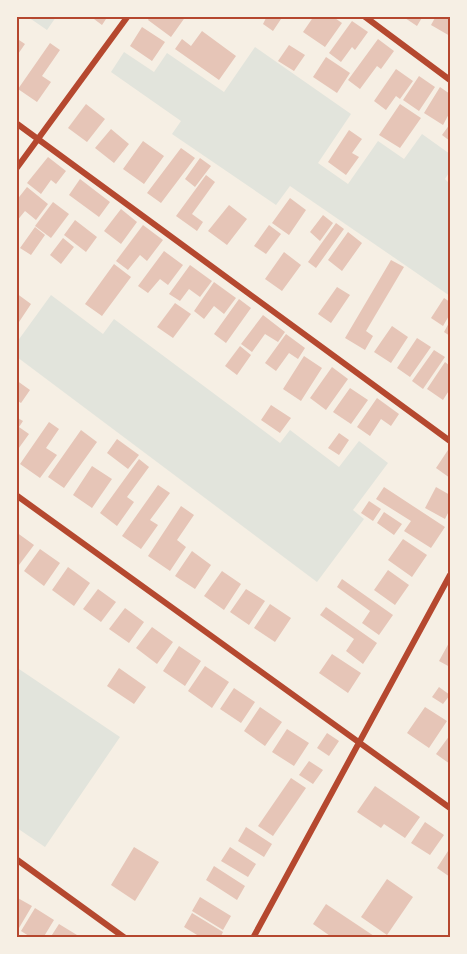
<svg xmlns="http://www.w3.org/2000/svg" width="467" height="954" viewBox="0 0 467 954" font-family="Helvetica,sans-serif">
	<rect width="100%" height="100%" fill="#f6efe4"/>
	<path fill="#e2e4dc" d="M 28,17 L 56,17 L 47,30 Z
		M 255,47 L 351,114 L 318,163 L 348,184 L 378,141 L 404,159 L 422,134 L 450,154 L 450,171 L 445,179 L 450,184 L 450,296 L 290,186 L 276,205 L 172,134 L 181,121 L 111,72 L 124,52 L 154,72 L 167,53 L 224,92 Z
		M 51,295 L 103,334 L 114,319 L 280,443 L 290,430 L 339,467 L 359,441 L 388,463 L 353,510 L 364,519 L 317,582 L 17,357 L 17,342 Z
		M 16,667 L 120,737 L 45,847 L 17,828 Z"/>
	<path fill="#e6c5b7" d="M 90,16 L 108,16 L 102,25 Z
		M 150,16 L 186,16 L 171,37 L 148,20 Z
		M 267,16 L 283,16 L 273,31 L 263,24 Z
		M 314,16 L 332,16 L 342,23 L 325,47 L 303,32 Z
		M 402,16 L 423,16 L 417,26 Z
		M 436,16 L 450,16 L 450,36 L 431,25 Z
		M 352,21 L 368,32 L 355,50 L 352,47 L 341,62 L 329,53 Z
		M 142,27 L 165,42 L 152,61 L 130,46 Z
		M 202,31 L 236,56 L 219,80 L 175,49 L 182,39 L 191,46 Z
		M 16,38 L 25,44 L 16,57 Z
		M 378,39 L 394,51 L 381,69 L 377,66 L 360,89 L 348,80 Z
		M 50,43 L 60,50 L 42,76 L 51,82 L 37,102 L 18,89 Z
		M 289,45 L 305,55 L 294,71 L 278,61 Z
		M 326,57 L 350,73 L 337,93 L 313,77 Z
		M 396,69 L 413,81 L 400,99 L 396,96 L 386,110 L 374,101 Z
		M 419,76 L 435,87 L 419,111 L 403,100 Z
		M 440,87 L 450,94 L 450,112 L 443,125 L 424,113 Z
		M 86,104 L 105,119 L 87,142 L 68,128 Z
		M 400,104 L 421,118 L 400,148 L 379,135 Z
		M 450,124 L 450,141 L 442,135 Z
		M 111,129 L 129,144 L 114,163 L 95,148 Z
		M 349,130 L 362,139 L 352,153 L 359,157 L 346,175 L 328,162 Z
		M 143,141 L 164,156 L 144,184 L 123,169 Z
		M 181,148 L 195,158 L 161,203 L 147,193 Z
		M 48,157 L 66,171 L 56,184 L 51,180 L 41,194 L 27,183 Z
		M 200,158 L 211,166 L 195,187 L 185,179 Z
		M 206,175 L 215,182 L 192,214 L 203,222 L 197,231 L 176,216 Z
		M 80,179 L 110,202 L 99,217 L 69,195 Z
		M 27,187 L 48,204 L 36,220 L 25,211 L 16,222 L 16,201 Z
		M 290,198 L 306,210 L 289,235 L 272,223 Z
		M 53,202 L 69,214 L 51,238 L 35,226 Z
		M 229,205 L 247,219 L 227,245 L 208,231 Z
		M 121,209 L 137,222 L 121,244 L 104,231 Z
		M 323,215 L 333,223 L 320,241 L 310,232 Z
		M 75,220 L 97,237 L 86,252 L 64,235 Z
		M 336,223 L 344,229 L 316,268 L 308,262 Z
		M 143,225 L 163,240 L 147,261 L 140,255 L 128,270 L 116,261 Z
		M 269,225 L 281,234 L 266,254 L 254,246 Z
		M 35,227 L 45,235 L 31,255 L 20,248 Z
		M 348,232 L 362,243 L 342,271 L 328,260 Z
		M 63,238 L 74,247 L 61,264 L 50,255 Z
		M 164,251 L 183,265 L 168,285 L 160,279 L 148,293 L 138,286 Z
		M 284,252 L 301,265 L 282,291 L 265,279 Z
		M 391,260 L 404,267 L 366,331 L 373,336 L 365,350 L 345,338 Z
		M 114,264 L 131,277 L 102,316 L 85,304 Z
		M 190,265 L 212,281 L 200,297 L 189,289 L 180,301 L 169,294 Z
		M 214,282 L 236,298 L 224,314 L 214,306 L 204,319 L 194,311 Z
		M 337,287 L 350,295 L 331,323 L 318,314 Z
		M 16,293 L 31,304 L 19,322 L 16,320 Z
		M 444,298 L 450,302 L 450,314 L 443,326 L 431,318 Z
		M 239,299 L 251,308 L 226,343 L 214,334 Z
		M 175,303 L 191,314 L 173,338 L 157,327 Z
		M 263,315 L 285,332 L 278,342 L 265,334 L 252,352 L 241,344 Z
		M 450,321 L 450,336 L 444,332 Z
		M 392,326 L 408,337 L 391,363 L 374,352 Z
		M 286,334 L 305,348 L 298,359 L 289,353 L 276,371 L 265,363 Z
		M 417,338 L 431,347 L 410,377 L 397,368 Z
		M 240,346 L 251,355 L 237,375 L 225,366 Z
		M 434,350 L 445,357 L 423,389 L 412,381 Z
		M 304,356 L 322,368 L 301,401 L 283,389 Z
		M 445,362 L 450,366 L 450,389 L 443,400 L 427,389 Z
		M 332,367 L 348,379 L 326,410 L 310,398 Z
		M 16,380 L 30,390 L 21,403 L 16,400 Z
		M 350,388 L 368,400 L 351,424 L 333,412 Z
		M 377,398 L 399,414 L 391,426 L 381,419 L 370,436 L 357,427 Z
		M 271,405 L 291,418 L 280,433 L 261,420 Z
		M 16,417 L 23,421 L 19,427 L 29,434 L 16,452 Z
		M 49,422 L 59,429 L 46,448 L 57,455 L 40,478 L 20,464 Z
		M 81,430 L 97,442 L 64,488 L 48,477 Z
		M 339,433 L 349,440 L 339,455 L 328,448 Z
		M 117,439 L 139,455 L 128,469 L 107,453 Z
		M 448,450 L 450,452 L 450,478 L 436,468 Z
		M 139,459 L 149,467 L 127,497 L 134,502 L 117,526 L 100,513 Z
		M 92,466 L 112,479 L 92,508 L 73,495 Z
		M 158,485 L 170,493 L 150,520 L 158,525 L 141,549 L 122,536 Z
		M 384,487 L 445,527 L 431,548 L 404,531 L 411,521 L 376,499 Z
		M 436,487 L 450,495 L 450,509 L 445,519 L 425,508 Z
		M 369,501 L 381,509 L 373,521 L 361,513 Z
		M 181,506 L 194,515 L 177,540 L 186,547 L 170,571 L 148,556 Z
		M 384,512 L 402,524 L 394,535 L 377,523 Z
		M 16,532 L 34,545 L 16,569 Z
		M 403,539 L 427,555 L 412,577 L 388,560 Z
		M 40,549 L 60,563 L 44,586 L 24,571 Z
		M 192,551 L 211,565 L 195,589 L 175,576 Z
		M 68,567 L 90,583 L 74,606 L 52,590 Z
		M 388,570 L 409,585 L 395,605 L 374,590 Z
		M 222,571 L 241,584 L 224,610 L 204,596 Z
		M 342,579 L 393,615 L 379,635 L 362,623 L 370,611 L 337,587 Z
		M 98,589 L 116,602 L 101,622 L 83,609 Z
		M 246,589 L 265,601 L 249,625 L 230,612 Z
		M 270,604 L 291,618 L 275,642 L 254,628 Z
		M 326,607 L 377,643 L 363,664 L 346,651 L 354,639 L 320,615 Z
		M 125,608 L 144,622 L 129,643 L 109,629 Z
		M 152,627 L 173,642 L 157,664 L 136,648 Z
		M 450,641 L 450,667 L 439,661 Z
		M 179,646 L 201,661 L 185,686 L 163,671 Z
		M 332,654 L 361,673 L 348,693 L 319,673 Z
		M 205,666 L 229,682 L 212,708 L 188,691 Z
		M 119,668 L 146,687 L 134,704 L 107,686 Z
		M 439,687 L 450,695 L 443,704 L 432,697 Z
		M 234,688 L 255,702 L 241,723 L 220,709 Z
		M 260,707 L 282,722 L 265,746 L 244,731 Z
		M 425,707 L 447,721 L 429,748 L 407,733 Z
		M 287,729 L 309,743 L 294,766 L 272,752 Z
		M 327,733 L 339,741 L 329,756 L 317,748 Z
		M 450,735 L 450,764 L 436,754 Z
		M 309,761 L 323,770 L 313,784 L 299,775 Z
		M 291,778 L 306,788 L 273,836 L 258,826 Z
		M 375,786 L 420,817 L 405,838 L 384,824 L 381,828 L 357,812 Z
		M 425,822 L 444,835 L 430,855 L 411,843 Z
		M 246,827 L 272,844 L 264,857 L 238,841 Z
		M 134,847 L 159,862 L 135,901 L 111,885 Z
		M 230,847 L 256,864 L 248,877 L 221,861 Z
		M 450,848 L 450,877 L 437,868 Z
		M 214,866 L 245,886 L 237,900 L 206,880 Z
		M 387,879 L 413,897 L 387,935 L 361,917 Z
		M 16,897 L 32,906 L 19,928 L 16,926 Z
		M 200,897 L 231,916 L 223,930 L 192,911 Z
		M 326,904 L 377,938 L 333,938 L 313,924 Z
		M 35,908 L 54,920 L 43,938 L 32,938 L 21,931 Z
		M 192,913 L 223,932 L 220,938 L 202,938 L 184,927 Z
		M 59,924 L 77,935 L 76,938 L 50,938 Z"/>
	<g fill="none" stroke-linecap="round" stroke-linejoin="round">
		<path stroke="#b5482f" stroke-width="6" d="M 364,16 L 450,80
			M 16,123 L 450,441
			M 16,169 L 128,16
			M 16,495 L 450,808
			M 16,859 L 125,938
			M 253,938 L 450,575"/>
	</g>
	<rect width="467" height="954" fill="none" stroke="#f6efe4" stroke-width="36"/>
	<rect x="18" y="18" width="431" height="918" fill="none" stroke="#b5482f" stroke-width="2"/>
</svg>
